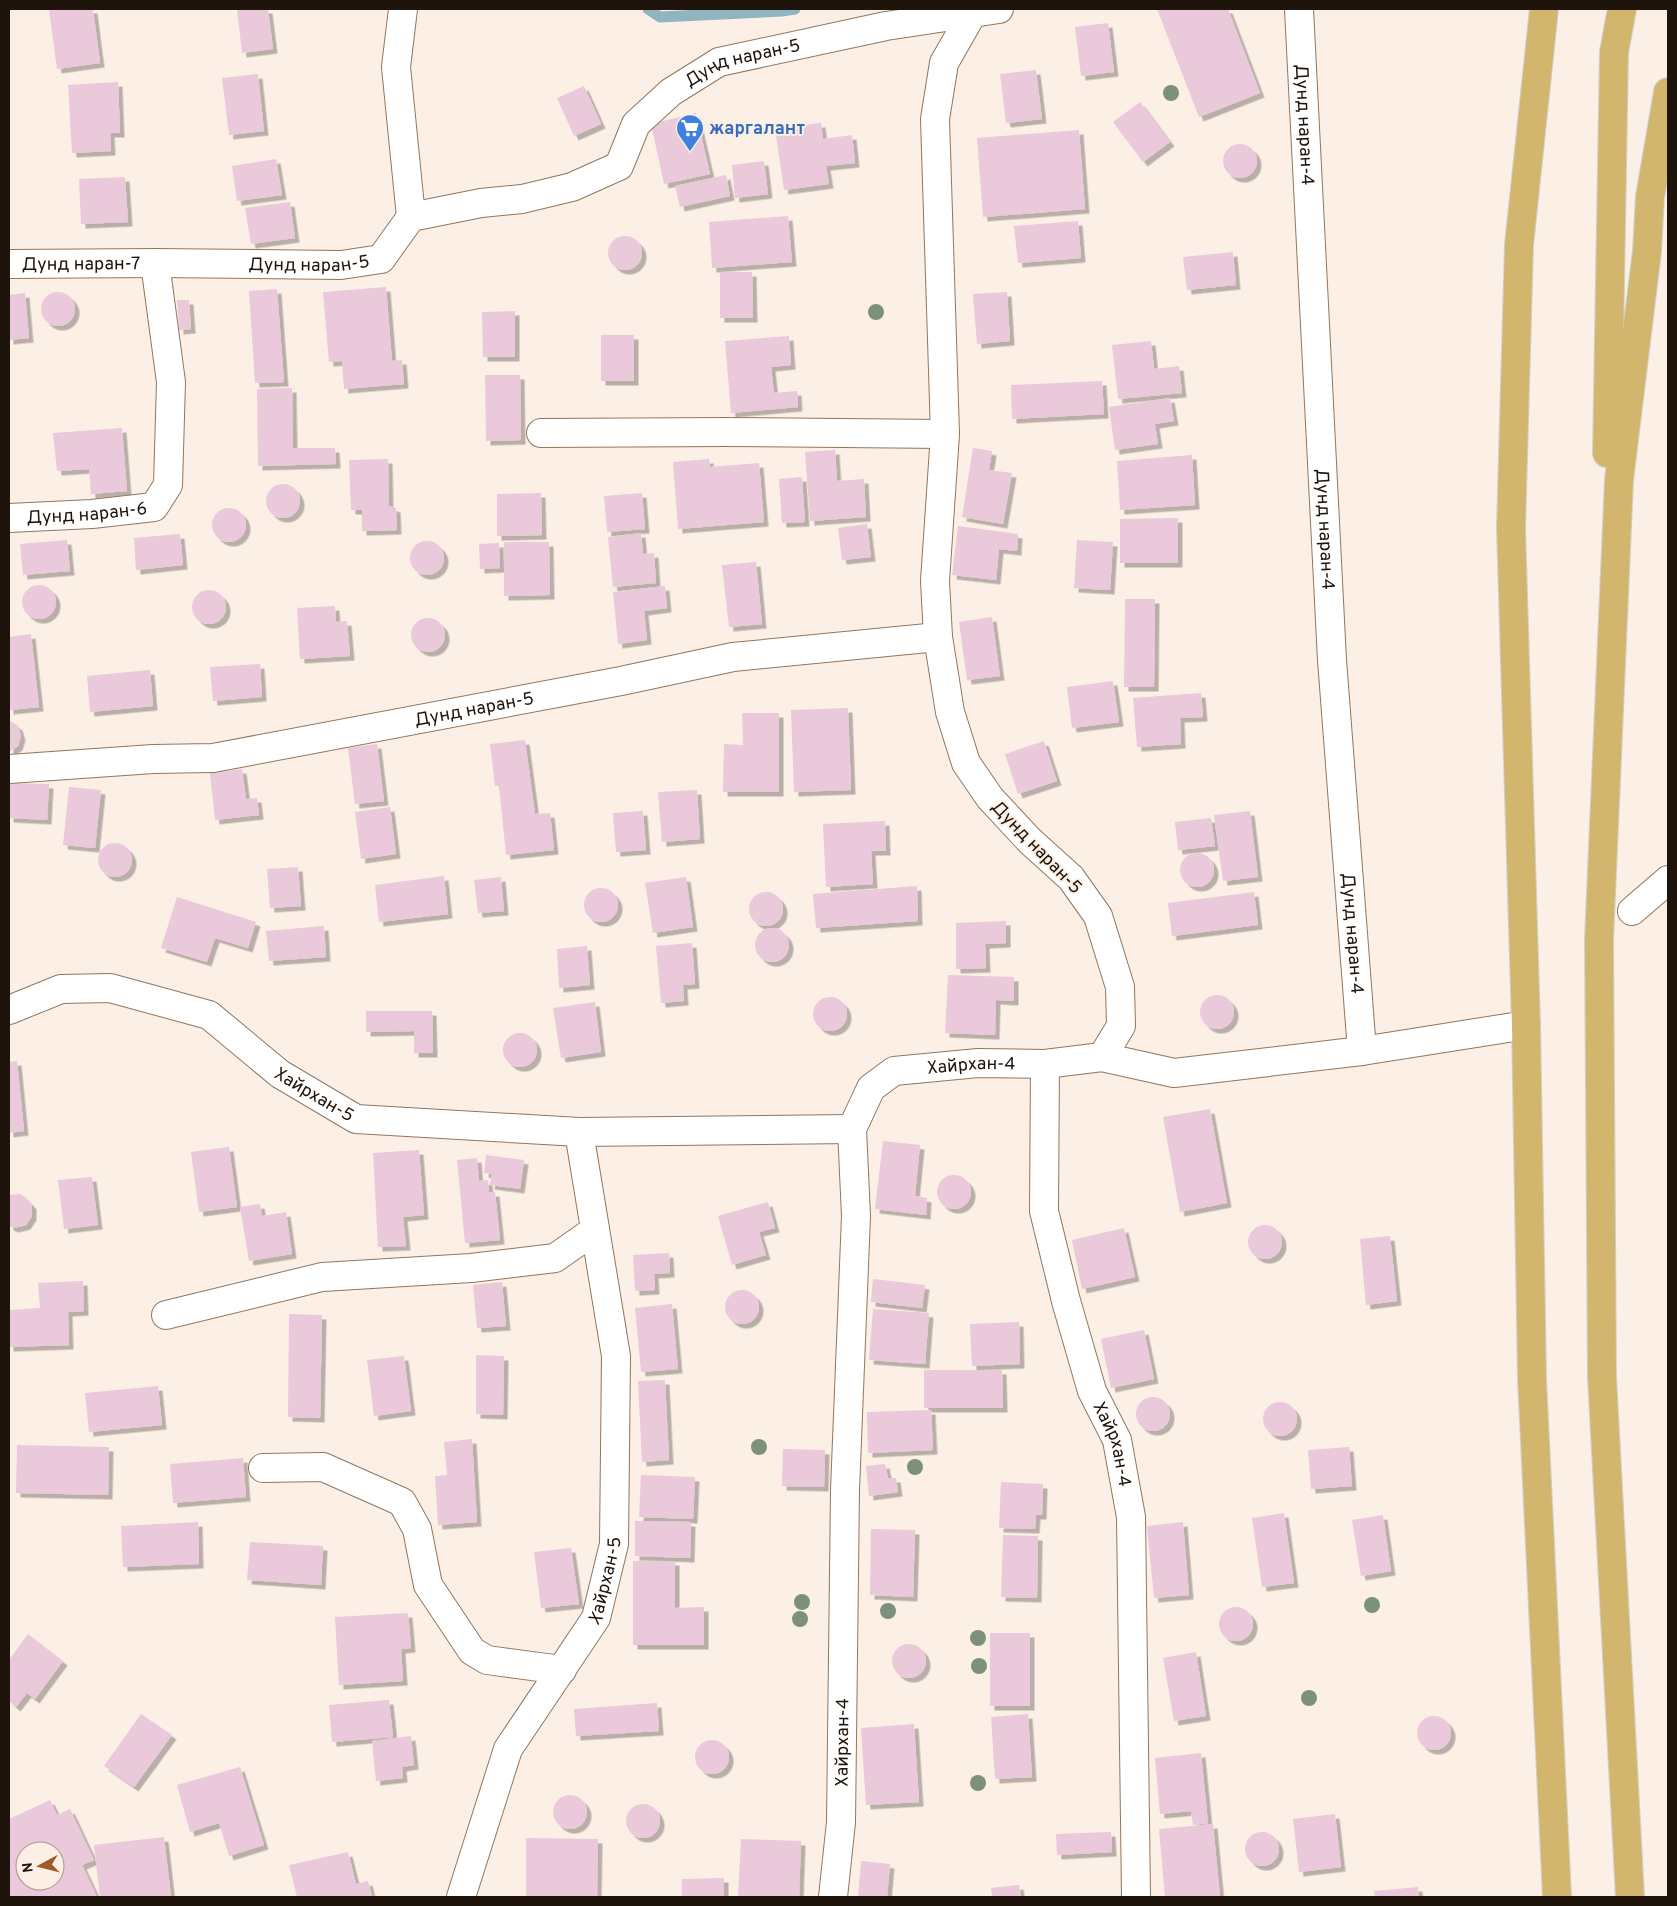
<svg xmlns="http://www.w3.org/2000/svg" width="1677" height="1906" viewBox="0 0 1677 1906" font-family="Overpass,sans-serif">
	<defs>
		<filter id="shadow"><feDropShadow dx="4.5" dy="4.5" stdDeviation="0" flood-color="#0004"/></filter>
	</defs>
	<rect width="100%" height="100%" fill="#fcefe5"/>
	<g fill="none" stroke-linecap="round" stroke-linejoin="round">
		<path stroke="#91b5c0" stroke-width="11" d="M 648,9 L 660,17 L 782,11 L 795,9"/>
	</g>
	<path fill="#e9c9da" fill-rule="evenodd" filter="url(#shadow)" d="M 49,9 L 93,9 L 100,63 L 57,69 Z
		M 237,9 L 268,9 L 273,49 L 242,53 Z
		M 1157,9 L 1228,9 L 1260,93 L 1199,117 Z
		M 1108,23 L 1114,72 L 1081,76 L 1075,27 Z
		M 1036,70 L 1042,119 L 1006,123 L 1000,74 Z
		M 258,74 L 264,131 L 229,135 L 222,78 Z
		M 118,82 L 120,133 L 110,133 L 111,151 L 72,153 L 68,85 Z
		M 584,86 L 601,124 L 574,136 L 557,98 Z
		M 1140,102 L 1170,142 L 1143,162 L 1113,122 Z
		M 696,113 L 710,174 L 664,184 L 651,124 Z
		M 821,123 L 823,139 L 852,135 L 855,163 L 826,166 L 829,184 L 784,190 L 775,129 Z
		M 1079,130 L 1085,209 L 983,217 L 977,138 Z
		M1223 161a17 17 0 1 1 34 0a17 17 0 1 1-34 0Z
		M 276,159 L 282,195 L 237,201 L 232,166 Z
		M 764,161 L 768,194 L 735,198 L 732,165 Z
		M 726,175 L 730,196 L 680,207 L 675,186 Z
		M 125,177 L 128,222 L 81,224 L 79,179 Z
		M 290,202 L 295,238 L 251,244 L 245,208 Z
		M 788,216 L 792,262 L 712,268 L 709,222 Z
		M 1078,221 L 1081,258 L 1018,263 L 1014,226 Z
		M608 253a17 17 0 1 1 34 0a17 17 0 1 1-34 0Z
		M 1233,252 L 1236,285 L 1187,290 L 1183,257 Z
		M 720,272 L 752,272 L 753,318 L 720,318 Z
		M 386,287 L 392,361 L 402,360 L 404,384 L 344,389 L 342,361 L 329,362 L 323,292 Z
		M 277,289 L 284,382 L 255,383 L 249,291 Z
		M41 309a17 17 0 1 1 34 0a17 17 0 1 1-34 0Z
		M 1007,292 L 1010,341 L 977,344 L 973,294 Z
		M 25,293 L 29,338 L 9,340 L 9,295 Z
		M 177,300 L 189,300 L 191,329 L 179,330 Z
		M 515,311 L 515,357 L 483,357 L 482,312 Z
		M 601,335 L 634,335 L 634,381 L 601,381 Z
		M 789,336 L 791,365 L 771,367 L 774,393 L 797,391 L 798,407 L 731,413 L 725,341 Z
		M 1151,341 L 1154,369 L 1179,366 L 1182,393 L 1118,399 L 1112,345 Z
		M 485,375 L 520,375 L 521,440 L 486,441 Z
		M 1102,381 L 1104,414 L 1012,419 L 1011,385 Z
		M 292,388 L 293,448 L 335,448 L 336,464 L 258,466 L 257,389 Z
		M 1170,398 L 1174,421 L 1155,424 L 1158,444 L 1115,450 L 1109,407 Z
		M 122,428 L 127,491 L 91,494 L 89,469 L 57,471 L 53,433 Z
		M 973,448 L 992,451 L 989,470 L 1012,473 L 1003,524 L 962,517 Z
		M 835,450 L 837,481 L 864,479 L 866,517 L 810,521 L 805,452 Z
		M 1192,455 L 1195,505 L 1120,510 L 1117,461 Z
		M 388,459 L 389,506 L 396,508 L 397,530 L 362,531 L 362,510 L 351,510 L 349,460 Z
		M 709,459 L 710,467 L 759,463 L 764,522 L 678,529 L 673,462 Z
		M 802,477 L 805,522 L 782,523 L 779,479 Z
		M266 501a17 17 0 1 1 34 0a17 17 0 1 1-34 0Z
		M 541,493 L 542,535 L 497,536 L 497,494 Z
		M 642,493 L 645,529 L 607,532 L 604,496 Z
		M212 525a17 17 0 1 1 34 0a17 17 0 1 1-34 0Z
		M 1178,518 L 1178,563 L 1120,563 L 1120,519 Z
		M 867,524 L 871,557 L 842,560 L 838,528 Z
		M 958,526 L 1018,534 L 1017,551 L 999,549 L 996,580 L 952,575 Z
		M 641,533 L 643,554 L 654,553 L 656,583 L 613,587 L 608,537 Z
		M 180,534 L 183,565 L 136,570 L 134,538 Z
		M 67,540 L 70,571 L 23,575 L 20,544 Z
		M 1077,540 L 1113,542 L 1110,590 L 1074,588 Z
		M410 558a17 17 0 1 1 34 0a17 17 0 1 1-34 0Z
		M 504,542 L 549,542 L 550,595 L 504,596 Z
		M 499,543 L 500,568 L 480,569 L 479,544 Z
		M 756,562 L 762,624 L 729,627 L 722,565 Z
		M22 602a17 17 0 1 1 34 0a17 17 0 1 1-34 0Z
		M 665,586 L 667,608 L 644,611 L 647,640 L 618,644 L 613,592 Z
		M192 607a17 17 0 1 1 34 0a17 17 0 1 1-34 0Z
		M 1125,599 L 1155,599 L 1154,687 L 1124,687 Z
		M 335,606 L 336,622 L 347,621 L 350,656 L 300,659 L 297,608 Z
		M 992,617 L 1000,676 L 967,680 L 959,622 Z
		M411 635a17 17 0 1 1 34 0a17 17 0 1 1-34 0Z
		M 31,634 L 39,707 L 9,710 L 9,637 Z
		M 260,664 L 262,697 L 213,701 L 210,667 Z
		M 150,670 L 153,706 L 90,712 L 87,676 Z
		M 1113,681 L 1119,722 L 1072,728 L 1067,687 Z
		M 1201,693 L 1203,717 L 1180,718 L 1181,744 L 1137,747 L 1133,698 Z
		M 848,708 L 851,790 L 794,792 L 791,710 Z
		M 742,713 L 779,713 L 779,792 L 723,792 L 724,744 L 743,745 Z
		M 9,720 L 18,726 L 21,736 L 18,746 L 9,752 Z
		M 525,740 L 535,814 L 550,813 L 554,850 L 506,855 L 499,786 L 495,786 L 490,744 Z
		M 1044,741 L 1057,781 L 1018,794 L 1005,754 Z
		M 377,744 L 384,801 L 355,804 L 348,748 Z
		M 242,769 L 246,799 L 257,798 L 259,815 L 215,820 L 210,773 Z
		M 9,783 L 49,784 L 47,820 L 9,818 Z
		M 69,787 L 101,790 L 95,848 L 63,845 Z
		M 697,790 L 700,839 L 662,842 L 658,792 Z
		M 390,807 L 396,854 L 361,859 L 355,812 Z
		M 643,811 L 646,850 L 616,852 L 613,813 Z
		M 1250,811 L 1258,877 L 1223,881 L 1214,815 Z
		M 1211,818 L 1215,846 L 1178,850 L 1175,822 Z
		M 885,821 L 886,851 L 871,851 L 873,884 L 826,887 L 823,824 Z
		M98 860a17 17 0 1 1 34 0a17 17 0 1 1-34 0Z
		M1180 870a17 17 0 1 1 34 0a17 17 0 1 1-34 0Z
		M 298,867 L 301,906 L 270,908 L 267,869 Z
		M 444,876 L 448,914 L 379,922 L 375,885 Z
		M 501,877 L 504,911 L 478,913 L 474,880 Z
		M 686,877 L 693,927 L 653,933 L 645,883 Z
		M 917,886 L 918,921 L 816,928 L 813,894 Z
		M584 905a17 17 0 1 1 34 0a17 17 0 1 1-34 0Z
		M 1254,892 L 1258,925 L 1172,936 L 1168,903 Z
		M749 909a17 17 0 1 1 34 0a17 17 0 1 1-34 0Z
		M 177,897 L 256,922 L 248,948 L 215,938 L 207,962 L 161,948 Z
		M 1006,921 L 1006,943 L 985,944 L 986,968 L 956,969 L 956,923 Z
		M 324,926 L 326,957 L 269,961 L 266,931 Z
		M755 945a17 17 0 1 1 34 0a17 17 0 1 1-34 0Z
		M 692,943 L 695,984 L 683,985 L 684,1001 L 661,1003 L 656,946 Z
		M 587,946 L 590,985 L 559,988 L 557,949 Z
		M 948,975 L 1014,977 L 1014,1001 L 996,1000 L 995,1035 L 945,1033 Z
		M1200 1012a17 17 0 1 1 34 0a17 17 0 1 1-34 0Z
		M813 1014a17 17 0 1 1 34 0a17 17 0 1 1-34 0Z
		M 595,1002 L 601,1052 L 561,1058 L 553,1008 Z
		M 366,1011 L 432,1011 L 433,1053 L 414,1053 L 414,1031 L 366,1032 Z
		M503 1050a17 17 0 1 1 34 0a17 17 0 1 1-34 0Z
		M 17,1061 L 24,1131 L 9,1133 L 9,1062 Z
		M 1210,1109 L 1227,1203 L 1180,1212 L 1163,1117 Z
		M 883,1141 L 920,1145 L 915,1196 L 927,1198 L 926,1215 L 875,1209 Z
		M 229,1147 L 237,1207 L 199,1212 L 191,1152 Z
		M 419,1150 L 424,1215 L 403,1217 L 406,1246 L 378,1247 L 373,1153 Z
		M 486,1155 L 524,1160 L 520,1189 L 490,1185 L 492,1174 L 484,1173 Z
		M 477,1158 L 479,1181 L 488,1180 L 489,1192 L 495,1192 L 500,1240 L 465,1243 L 457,1160 Z
		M937 1192a17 17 0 1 1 34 0a17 17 0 1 1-34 0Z
		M 92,1177 L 98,1225 L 64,1229 L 58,1180 Z
		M 20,1194 L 25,1197 L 32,1205 L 32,1216 L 26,1225 L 14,1228 L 9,1226 L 9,1195 Z
		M 768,1202 L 775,1228 L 759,1232 L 766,1255 L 732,1265 L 718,1216 Z
		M 260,1204 L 262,1216 L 286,1212 L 292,1254 L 249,1261 L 240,1207 Z
		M1248 1242a17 17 0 1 1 34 0a17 17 0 1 1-34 0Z
		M 1124,1228 L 1135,1277 L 1082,1289 L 1072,1240 Z
		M 1390,1236 L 1397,1301 L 1366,1305 L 1360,1239 Z
		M 669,1253 L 670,1273 L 654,1274 L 655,1290 L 635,1291 L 633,1255 Z
		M 873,1279 L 925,1285 L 922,1308 L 871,1302 Z
		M 83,1281 L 84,1311 L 68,1312 L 69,1345 L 9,1347 L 9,1310 L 40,1308 L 38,1283 Z
		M 502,1282 L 506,1326 L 477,1328 L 473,1285 Z
		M725 1307a17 17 0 1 1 34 0a17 17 0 1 1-34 0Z
		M 672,1304 L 678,1369 L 641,1372 L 635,1308 Z
		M 873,1309 L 929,1313 L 925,1364 L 869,1360 Z
		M 289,1314 L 322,1315 L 320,1418 L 288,1417 Z
		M 1019,1322 L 1020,1364 L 972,1366 L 970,1324 Z
		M 1144,1330 L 1154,1379 L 1111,1388 L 1101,1339 Z
		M 476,1355 L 504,1356 L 503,1415 L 476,1414 Z
		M 404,1356 L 411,1411 L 374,1416 L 367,1360 Z
		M 924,1370 L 1002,1370 L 1003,1408 L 924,1408 Z
		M 665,1380 L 669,1460 L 642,1462 L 638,1381 Z
		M 158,1386 L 162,1425 L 89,1432 L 85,1393 Z
		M1136 1414a17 17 0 1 1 34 0a17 17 0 1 1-34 0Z
		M1263 1419a17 17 0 1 1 34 0a17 17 0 1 1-34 0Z
		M 931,1410 L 933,1450 L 868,1453 L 867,1412 Z
		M 472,1439 L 477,1522 L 438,1525 L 435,1476 L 447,1475 L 444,1442 Z
		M 17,1445 L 109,1447 L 108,1495 L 16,1493 Z
		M 1349,1447 L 1352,1486 L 1311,1489 L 1308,1450 Z
		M 783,1449 L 825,1450 L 824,1487 L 782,1486 Z
		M 243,1458 L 246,1497 L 173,1503 L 170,1464 Z
		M 885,1464 L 888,1478 L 896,1478 L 898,1492 L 869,1496 L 866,1466 Z
		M 641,1475 L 695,1477 L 693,1519 L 639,1517 Z
		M 1001,1482 L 1043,1484 L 1042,1515 L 1036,1515 L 1035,1529 L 999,1528 Z
		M 1284,1513 L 1294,1583 L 1262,1587 L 1252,1518 Z
		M 1383,1515 L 1391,1571 L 1361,1576 L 1352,1520 Z
		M 635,1521 L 691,1522 L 690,1558 L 635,1556 Z
		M 198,1522 L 199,1564 L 123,1567 L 121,1526 Z
		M 1183,1522 L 1189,1595 L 1154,1598 L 1147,1526 Z
		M 871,1529 L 915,1530 L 913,1597 L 870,1595 Z
		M 1003,1535 L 1038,1536 L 1037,1598 L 1001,1597 Z
		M 250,1542 L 323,1546 L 321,1585 L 247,1580 Z
		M 571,1548 L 579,1604 L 541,1608 L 534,1552 Z
		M 633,1561 L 675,1561 L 675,1608 L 704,1607 L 704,1645 L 633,1645 Z
		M1219 1624a17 17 0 1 1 34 0a17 17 0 1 1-34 0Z
		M 408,1613 L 411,1648 L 401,1649 L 403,1681 L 339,1685 L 335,1617 Z
		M 990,1633 L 1030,1633 L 1030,1706 L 990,1706 Z
		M 28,1634 L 63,1661 L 35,1699 L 27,1693 L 16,1707 L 9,1701 L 9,1660 Z
		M892 1661a17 17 0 1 1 34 0a17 17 0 1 1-34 0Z
		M 1196,1652 L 1206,1716 L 1174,1721 L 1163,1658 Z
		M 389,1700 L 393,1737 L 332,1742 L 329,1705 Z
		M 657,1703 L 659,1731 L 576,1736 L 574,1709 Z
		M 141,1714 L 172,1735 L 134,1787 L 104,1766 Z
		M 1028,1714 L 1032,1777 L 995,1779 L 991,1717 Z
		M1417 1733a17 17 0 1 1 34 0a17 17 0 1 1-34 0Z
		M 914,1724 L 919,1802 L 866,1805 L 861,1728 Z
		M 411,1736 L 414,1765 L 402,1767 L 403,1778 L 376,1781 L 372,1741 Z
		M695 1757a17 17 0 1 1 34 0a17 17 0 1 1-34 0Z
		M 1201,1753 L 1208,1823 L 1193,1825 L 1191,1811 L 1160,1814 L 1155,1758 Z
		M 240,1767 L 264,1845 L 229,1856 L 219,1823 L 190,1832 L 177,1785 Z
		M553 1812a17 17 0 1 1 34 0a17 17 0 1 1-34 0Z
		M 50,1800 L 57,1815 L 70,1809 L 94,1860 L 82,1865 L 97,1897 L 9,1897 L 9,1819 ZM 25,1851 L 55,1851 L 55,1881 L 25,1881 Z
		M626 1821a17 17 0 1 1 34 0a17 17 0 1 1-34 0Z
		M 1335,1814 L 1341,1867 L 1299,1872 L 1293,1819 Z
		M 1213,1824 L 1220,1897 L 1165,1897 L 1159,1829 Z
		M1245 1849a17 17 0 1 1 34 0a17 17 0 1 1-34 0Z
		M 1111,1832 L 1112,1852 L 1057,1855 L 1056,1834 Z
		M 164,1837 L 171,1897 L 100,1897 L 94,1845 Z
		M 526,1838 L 598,1839 L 597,1897 L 526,1897 Z
		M 741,1839 L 801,1841 L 799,1897 L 738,1897 Z
		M 348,1852 L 356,1884 L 368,1881 L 372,1897 L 297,1897 L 289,1865 Z
		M 861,1861 L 890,1864 L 887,1897 L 858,1897 Z
		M 724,1878 L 724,1897 L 682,1897 L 682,1879 Z
		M 1019,1885 L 1021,1897 L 992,1897 L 991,1888 Z
		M 1418,1887 L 1419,1897 L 1375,1897 L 1374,1891 Z"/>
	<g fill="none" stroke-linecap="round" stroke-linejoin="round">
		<g stroke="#92765e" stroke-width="30">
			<g id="minor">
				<path d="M 403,9 L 396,67 L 411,217"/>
				<path id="s1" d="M 1299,9 L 1332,660 L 1362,1051"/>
				<path id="s2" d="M 9,264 L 155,263 L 341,265 L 381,259 L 411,217 L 481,203 L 522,199 L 572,187 L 619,166 L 636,124 L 671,92 L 719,62 L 886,26 L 999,9"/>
				<path d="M 541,433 L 725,432 L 945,434"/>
				<path id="s3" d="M 9,518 L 92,514 L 154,507 L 168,485 L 171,382 L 155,263"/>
				<path id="s4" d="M 9,769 L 153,759 L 213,758 L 621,681 L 733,657 L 938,637"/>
				<path d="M 1632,911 L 1668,880"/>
				<path id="s5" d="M 9,1010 L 61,989 L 110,988 L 209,1015 L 280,1074 L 356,1119 L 579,1132 L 852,1129"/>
				<path d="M 1102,1057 L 1174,1073 L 1362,1051 L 1526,1025"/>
				<path id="s6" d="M 1045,1064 L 1044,1211 L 1066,1301 L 1092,1391 L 1117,1440 L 1131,1517 L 1136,1897"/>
				<path d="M 166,1315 L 322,1277 L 471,1268 L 555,1258 L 595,1230"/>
				<path d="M 263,1468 L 323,1467 L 402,1502 L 417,1529 L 428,1585 L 472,1651 L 487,1660 L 562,1670"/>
				<path id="s7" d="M 461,1897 L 508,1749 L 596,1618 L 614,1544 L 616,1356 L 579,1132"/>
				<path id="s8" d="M 833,1897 L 841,1822 L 845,1490 L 856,1216 L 852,1129 L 871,1088 L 894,1071 L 978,1063 L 1045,1064 L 1102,1057 L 1121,1026 L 1120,987 L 1098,916 L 1071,878 L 1030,841 L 990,798 L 966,763 L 950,712 L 938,637 L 935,581 L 945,434 L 935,119 L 944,63 L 972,14"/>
			</g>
		</g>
		<g stroke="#d2d0ce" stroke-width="30">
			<path id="major" d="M 1544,9 L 1519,245 L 1511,528 L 1526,1025 L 1532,1379 L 1557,1897
				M 1607,453 L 1614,52 L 1622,9
				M 1630,1897 L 1602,1377 L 1599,940 L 1619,480 L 1647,251 L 1650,197 L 1668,92"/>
		</g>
		<use href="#minor" stroke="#fff" stroke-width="28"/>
		<use href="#major" stroke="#d3b66d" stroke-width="28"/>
	</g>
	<g fill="#7c907c">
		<circle cx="1171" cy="93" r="8"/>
		<circle cx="876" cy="312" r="8"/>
		<circle cx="759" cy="1447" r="8"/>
		<circle cx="915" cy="1467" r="8"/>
		<circle cx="802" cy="1602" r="8"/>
		<circle cx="1372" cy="1605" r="8"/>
		<circle cx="888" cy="1611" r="8"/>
		<circle cx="800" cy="1619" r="8"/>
		<circle cx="978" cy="1638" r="8"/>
		<circle cx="979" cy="1666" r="8"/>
		<circle cx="1309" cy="1698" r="8"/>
		<circle cx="978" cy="1783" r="8"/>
	</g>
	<defs>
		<g id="supermarket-pin" transform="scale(1.4375)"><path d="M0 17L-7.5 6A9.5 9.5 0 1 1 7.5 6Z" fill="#3f7fe0" stroke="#fcefe5"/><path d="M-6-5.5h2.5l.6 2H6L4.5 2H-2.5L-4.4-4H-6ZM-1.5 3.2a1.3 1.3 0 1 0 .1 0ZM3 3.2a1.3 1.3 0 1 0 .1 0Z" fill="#fff"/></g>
	</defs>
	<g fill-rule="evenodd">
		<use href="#supermarket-pin" x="690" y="128"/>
	</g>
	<g text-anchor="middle" stroke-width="4" stroke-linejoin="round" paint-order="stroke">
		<g font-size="18" fill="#1f140b" stroke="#fcefe5">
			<text dy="6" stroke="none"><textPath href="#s2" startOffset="811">Дунд наран-5</textPath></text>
			<text dy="6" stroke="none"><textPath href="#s1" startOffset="116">Дунд наран-4</textPath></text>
			<text dy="6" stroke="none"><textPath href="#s2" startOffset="300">Дунд наран-5</textPath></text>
			<text dy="6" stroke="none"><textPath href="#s2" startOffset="72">Дунд наран-7</textPath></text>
			<text dy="6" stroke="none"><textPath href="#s3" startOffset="78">Дунд наран-6</textPath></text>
			<text dy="6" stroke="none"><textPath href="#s1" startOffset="521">Дунд наран-4</textPath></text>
			<text dy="6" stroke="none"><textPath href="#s4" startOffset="470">Дунд наран-5</textPath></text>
			<text transform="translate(1037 847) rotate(46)" y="6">Дунд наран-5</text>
			<text dy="6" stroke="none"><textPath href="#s1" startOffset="926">Дунд наран-4</textPath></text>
			<text dy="6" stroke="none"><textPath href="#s8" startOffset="920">Хайрхан-4</textPath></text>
			<text dy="6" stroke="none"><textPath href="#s5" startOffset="340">Хайрхан-5</textPath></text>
			<text dy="6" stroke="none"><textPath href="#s6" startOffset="391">Хайрхан-4</textPath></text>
			<text dy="6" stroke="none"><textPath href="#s7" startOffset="352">Хайрхан-5</textPath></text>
			<text dy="6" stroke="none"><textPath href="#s8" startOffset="155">Хайрхан-4</textPath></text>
		</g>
		<g font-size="18" font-weight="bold" fill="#366cbe" stroke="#fcefe5" text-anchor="start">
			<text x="709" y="134">жаргалант</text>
		</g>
	</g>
	<rect width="1677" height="1906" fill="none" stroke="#1f140b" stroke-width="20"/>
	<g transform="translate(40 1866) rotate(263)"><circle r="24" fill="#fcefe5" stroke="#a4978e"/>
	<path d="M0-4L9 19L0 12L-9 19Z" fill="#9d5a2a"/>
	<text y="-8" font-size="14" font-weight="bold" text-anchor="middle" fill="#1f140b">N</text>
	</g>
</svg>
